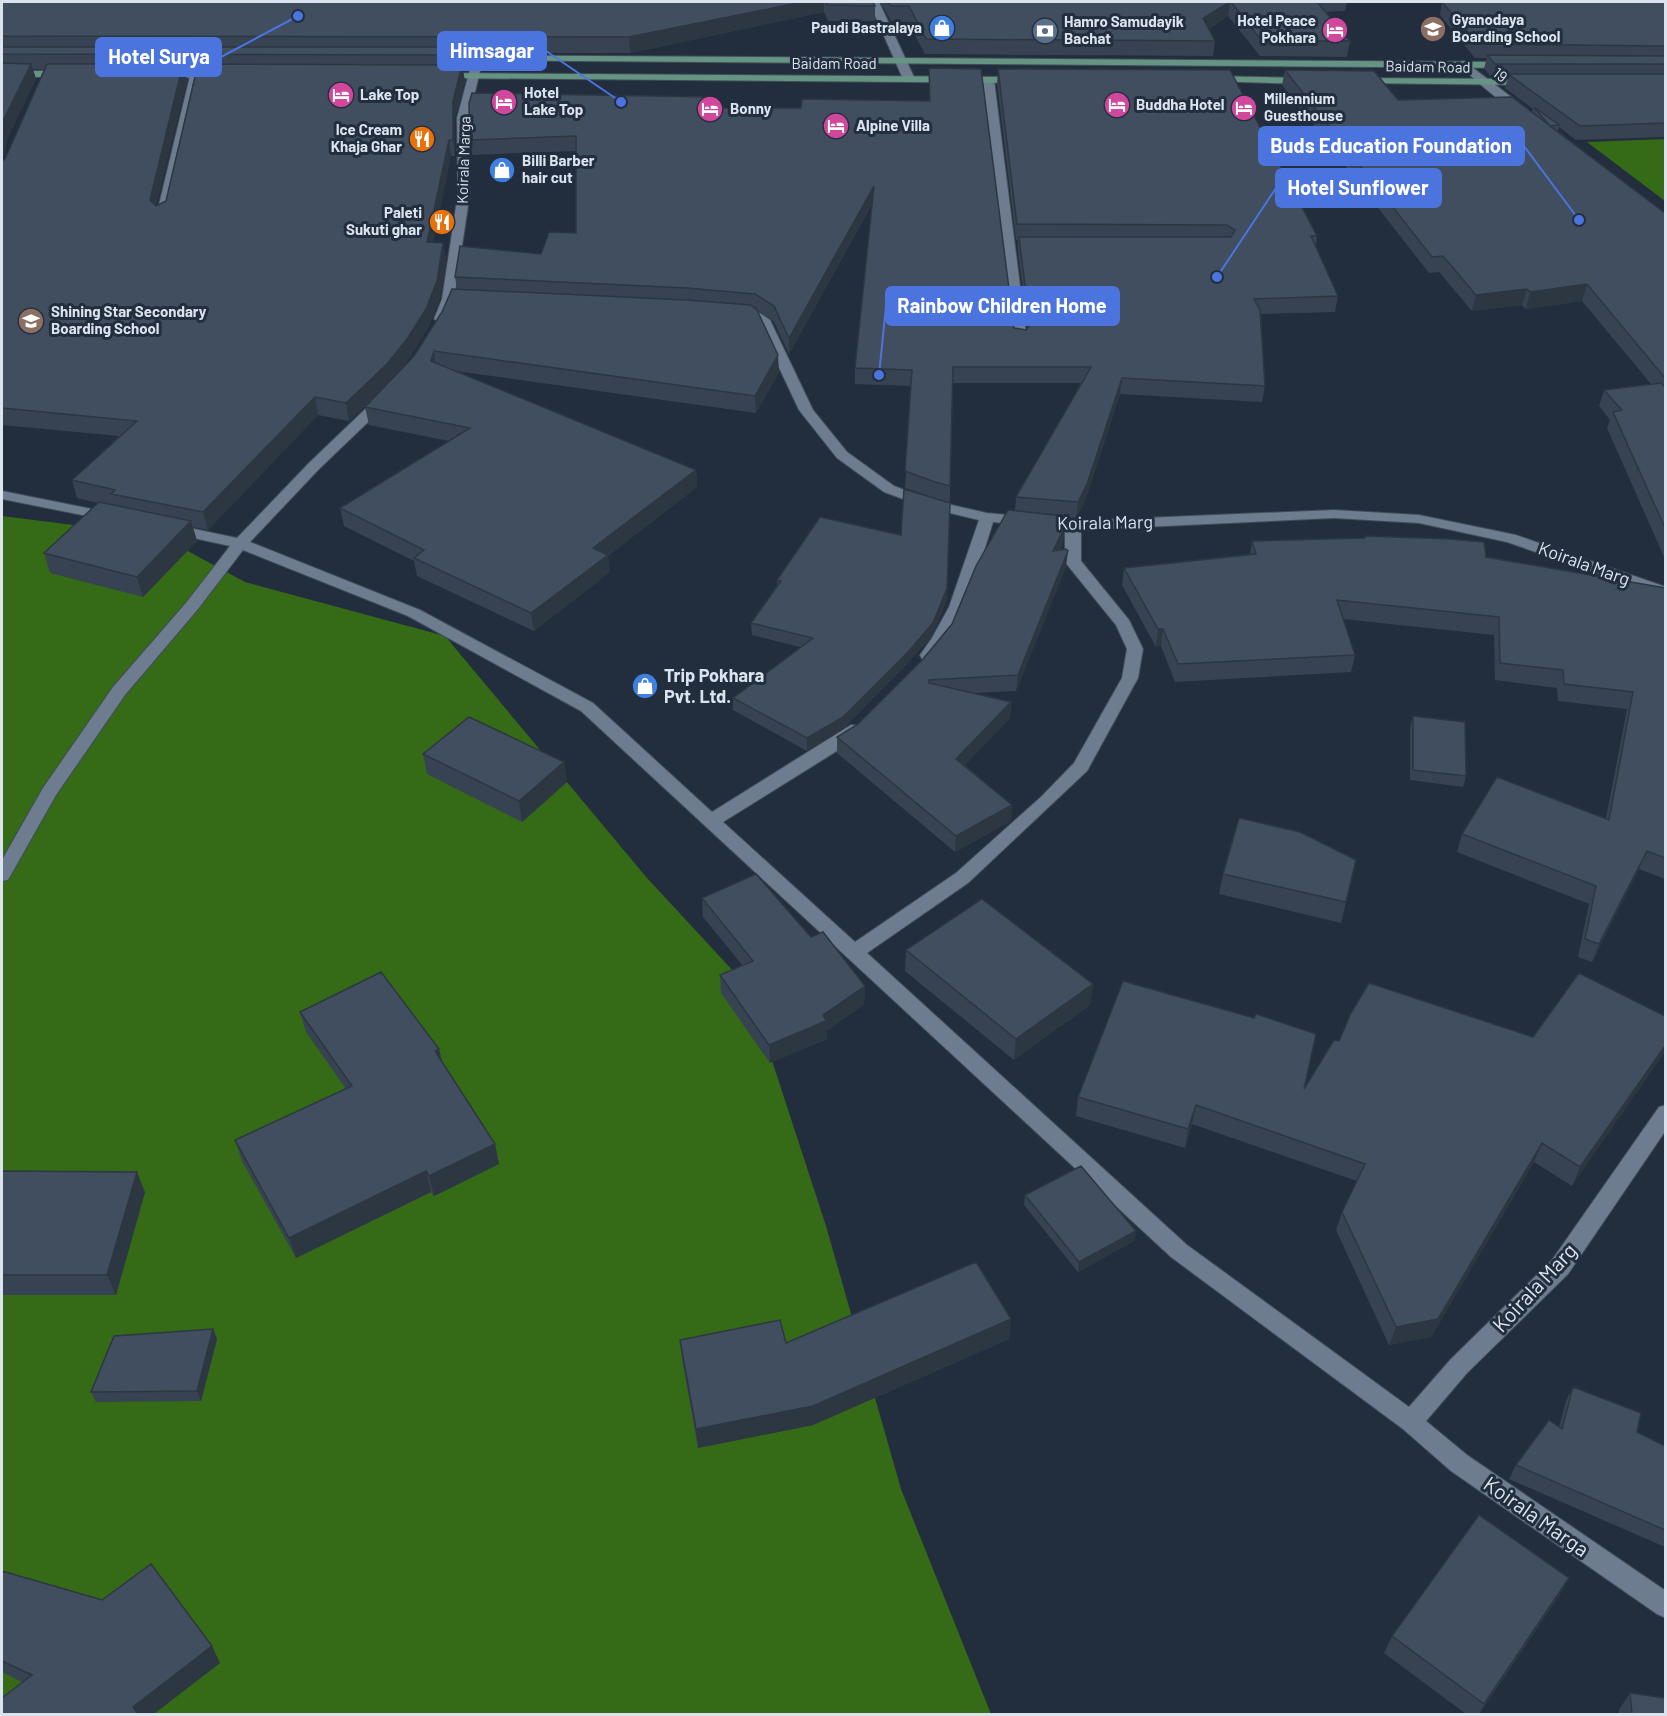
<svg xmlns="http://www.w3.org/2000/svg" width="1667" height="1716" viewBox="0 0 1667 1716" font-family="Barlow,sans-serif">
	<rect width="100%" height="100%" fill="#222e3e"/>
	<path fill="#356a16" d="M 1665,139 L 1665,201 L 1587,142 Z
		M 2,516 L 160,536 L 245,582 L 445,636 L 647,878 L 748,987 L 826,1226 L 901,1489 L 991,1714 L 2,1714 Z"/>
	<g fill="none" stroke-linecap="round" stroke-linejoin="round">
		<g stroke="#414c59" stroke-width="2">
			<path id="street" d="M 869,2 L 879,2 L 915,79 L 913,81 L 909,82 L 903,79 Z
				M 478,55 L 483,58 L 469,118 L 470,193 L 454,299 L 448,319 L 441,323 L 434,319 L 442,299 L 458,193 L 457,118 L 473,58 Z
				M 1464,61 L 1527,109 L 1527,113 C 1513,116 1472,77 1460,66 L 1460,62 Z
				M 195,73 L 200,76 L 168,217 L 162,221 L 156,217 L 190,76 Z
				M 988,77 L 994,80 L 1027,341 L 1020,345 L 1013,341 L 982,80 Z
				M 741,311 L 760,313 L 770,320 L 813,410 L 847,452 L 894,486 L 934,501 L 987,513 L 1073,521 L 1334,510 L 1419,515 L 1516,535 L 1666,587 L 1666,597 L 1507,542 L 1419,523 L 1334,518 L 1081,530 L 1081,561 L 1129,620 L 1143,649 L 1138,678 L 1087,771 L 968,883 L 867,953 L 1187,1245 L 1409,1407 L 1451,1359 L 1552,1260 L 1659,1107 L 1666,1105 L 1666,1130 L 1568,1274 L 1467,1373 L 1426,1421 L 1467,1455 L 1666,1591 L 1666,1618 L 1657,1614 L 1451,1471 L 1403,1429 L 1171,1257 L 581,711 L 408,616 L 243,550 L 198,609 L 125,695 L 56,795 L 8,880 L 2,881 L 2,860 L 43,788 L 113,687 L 186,603 L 230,546 L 166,532 L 163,529 L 166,526 L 171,524 L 237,538 L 309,463 L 379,396 L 389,396 L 391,399 L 389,402 L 319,469 L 250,542 L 420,610 L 593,703 L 712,812 L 851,725 L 863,725 L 865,729 L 856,739 L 723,822 L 855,942 L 956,873 L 1041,797 L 1074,763 L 1122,678 L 1127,649 L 1116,625 L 1065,562 L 1065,530 L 993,522 C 978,571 964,617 934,659 L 922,659 L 920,655 L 932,638 L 949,607 L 979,520 L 925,507 L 884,492 L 837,458 L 799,410 L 759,325 L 752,320 L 736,318 L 734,315 Z
				M 2,491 L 112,513 L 119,517 L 112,521 L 2,499 Z"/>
		</g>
		<g stroke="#414c59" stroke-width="2">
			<path id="primary" d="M 444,55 L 1509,62 L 1514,65 L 1509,68 L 440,60 L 439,58 Z
				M 2,71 L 65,71 L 70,74 L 65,77 L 2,77 Z
				M 161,72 L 218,72 L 223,75 L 218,78 L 157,77 L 156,75 Z
				M 440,73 L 1022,77 L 1028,80 L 1022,83 L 436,78 L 435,76 Z
				M 1211,76 L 1307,78 L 1313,81 L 1307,84 L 1207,81 L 1205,79 Z
				M 1358,78 L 1529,79 L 1535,82 L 1529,85 L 1354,83 L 1352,81 Z"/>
		</g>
		<use href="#street" fill="#6d7c8e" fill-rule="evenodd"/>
		<use href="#primary" fill="#659483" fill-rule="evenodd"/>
	</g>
	<path fill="#374352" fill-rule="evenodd" d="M 2,2 L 873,2 L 875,6 L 875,21 L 828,21 L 824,12 L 630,53 L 468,53 L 470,62 L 467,71 L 463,71 L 465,81 L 455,117 L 455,156 L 451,156 L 433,242 L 443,243 L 446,260 L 440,298 L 429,326 L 410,357 L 396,375 L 414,356 L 457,289 L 455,277 L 541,254 L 576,233 L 576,151 L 472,155 L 470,140 L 710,108 L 801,108 L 929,101 L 929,68 L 1014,328 L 1026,330 L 1028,328 L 1018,252 L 1018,240 L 1016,240 L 997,83 L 998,69 L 1317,236 L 1316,246 L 1338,296 L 1335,312 L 1261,314 L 1265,386 L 1262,402 L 1120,394 L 1085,501 L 1076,519 L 1064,518 L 1063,545 L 1060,549 L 1066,567 L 1016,691 L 973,693 L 1011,702 L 1010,718 L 965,765 L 1012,805 L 1011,821 L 955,852 L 837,753 L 837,737 L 858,724 L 923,659 L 952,624 L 1015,511 L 1016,497 L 1081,383 L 953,383 L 947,600 L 932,636 L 907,664 L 843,729 L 807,751 L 733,710 L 733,698 L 800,647 L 752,635 L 751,623 L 777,585 L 777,580 L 901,535 L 928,496 L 905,488 L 911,386 L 855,384 L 855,368 L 872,204 L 789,354 L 774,322 L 757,311 L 779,372 L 756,413 L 456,371 L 696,470 L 697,487 L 608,556 L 610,572 L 534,631 L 417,576 L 414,561 L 344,526 L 340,508 L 449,441 L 369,425 L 365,407 L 382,390 L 349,421 L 318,415 L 208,530 L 193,527 L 197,541 L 143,597 L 50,573 L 44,553 L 98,503 L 77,498 L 72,480 L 119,436 L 2,425 ZM 33,69 L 44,70 L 5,159 L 2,161 L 8,137 L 36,79 ZM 184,70 L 196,70 L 166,201 L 156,206 L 187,80 Z
		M 880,2 L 1347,2 L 1345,11 L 1325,12 L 1350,41 L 1347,57 L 1260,56 L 1228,16 L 1209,29 L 1215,41 L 1213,56 L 925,54 L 908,22 L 891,21 Z
		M 1442,2 L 1665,2 L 1665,137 L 1576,140 L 1559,127 L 1558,131 L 1665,213 L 1665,559 L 1607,428 L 1610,420 L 1599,406 L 1604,390 L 1651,384 L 1582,301 L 1526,309 L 1522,305 L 1472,311 L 1439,272 L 1429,273 L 1282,85 L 1285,70 L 1398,100 L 1532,112 L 1533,109 L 1505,88 L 1508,78 L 1492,78 L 1484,68 L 1487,58 L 1475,58 L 1440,15 Z
		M 1365,536 L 1665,588 L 1665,879 L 1639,869 L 1592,962 L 1578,957 L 1589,904 L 1457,852 L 1462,834 L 1606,818 L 1627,709 L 1558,701 L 1557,688 L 1495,680 L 1494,635 L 1343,619 L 1355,655 L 1351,672 L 1175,682 L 1161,646 L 1156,647 L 1122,585 L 1124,568 L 1250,554 L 1252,541 L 1365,538 Z
		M 1413,716 L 1466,776 L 1463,787 L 1410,780 L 1410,727 Z
		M 423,754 L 564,762 L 567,782 L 522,822 L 427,774 Z
		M 1223,874 L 1346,902 L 1341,923 L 1219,894 Z
		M 702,898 L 811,937 L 865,986 L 864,1004 L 827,1031 L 827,1039 L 770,1063 L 721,993 L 720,975 L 743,966 L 703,917 Z
		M 906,950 L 1093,984 L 1090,1005 L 1014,1060 L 905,971 Z
		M 300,1012 L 442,1063 L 495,1144 L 499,1164 L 434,1196 L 431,1192 L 296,1258 L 242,1161 L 235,1140 L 346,1089 L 306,1032 Z
		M 1665,1016 L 1572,1186 L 1534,1162 L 1431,1337 L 1389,1345 L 1336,1230 L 1342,1212 L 1357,1181 L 1192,1124 L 1185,1148 L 1076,1116 L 1078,1097 L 1304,1089 L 1339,1041 L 1533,1037 Z
		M 2,1171 L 145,1192 L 116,1295 L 2,1295 Z
		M 1025,1195 L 1136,1231 L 1134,1241 L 1078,1272 L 1024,1205 Z
		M 1011,1319 L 1009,1339 L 813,1425 L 698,1448 L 682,1359 L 680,1340 L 786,1343 Z
		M 213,1329 L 217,1339 L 201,1401 L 96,1402 L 91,1392 Z
		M 1573,1387 L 1637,1432 L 1665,1446 L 1665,1547 L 1509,1479 L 1516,1465 L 1559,1427 L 1566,1401 Z
		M 2,1571 L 220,1663 L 22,1682 L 2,1672 Z
		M 1569,1578 L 1559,1596 L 1479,1714 L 1466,1714 L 1384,1653 L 1392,1636 Z
		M 1630,1693 L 1665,1714 L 1619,1714 L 1619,1710 Z"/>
	<path fill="#2d3742" d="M 803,2 L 824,2 L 824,12 L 630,53 L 629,37 Z
		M 1230,2 L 1228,16 L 1201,34 L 1203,18 Z
		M 467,47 L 470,62 L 467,71 L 465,55 Z
		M 31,64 L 36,79 L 8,137 L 2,161 L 2,127 L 3,121 Z
		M 183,64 L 187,80 L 154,216 L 150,200 Z
		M 462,65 L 465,81 L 455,117 L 455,156 L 453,140 L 453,101 Z
		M 449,140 L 451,156 L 430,259 L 427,242 Z
		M 874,186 L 873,201 L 789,354 L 789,338 Z
		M 443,243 L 446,260 L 440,298 L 429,326 L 410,357 L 390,381 L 349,421 L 346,403 Z
		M 1587,284 L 1582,301 L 1526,309 L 1530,292 Z
		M 1527,289 L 1522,305 L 1472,311 L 1476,295 Z
		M 434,351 L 436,368 L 431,361 Z
		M 778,355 L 779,372 L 756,413 L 755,396 Z
		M 1122,378 L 1120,394 L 1085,501 L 1076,519 L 1078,502 Z
		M 315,397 L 318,415 L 208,530 L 203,512 Z
		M 696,470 L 697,487 L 608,556 L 610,572 L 534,631 L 531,613 L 593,548 Z
		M 191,521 L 197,541 L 143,597 L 137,577 Z
		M 1064,529 L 1063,545 L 1052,567 L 1053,551 Z
		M 1068,551 L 1066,567 L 1016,691 L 1018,675 Z
		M 947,588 L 947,600 L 932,636 L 907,664 L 843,729 L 807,751 L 807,738 Z
		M 1158,629 L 1163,629 L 1161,646 L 1156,647 Z
		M 1011,702 L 1010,718 L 955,775 L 956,759 Z
		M 564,762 L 567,782 L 522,822 L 519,801 Z
		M 1012,805 L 1011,821 L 955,852 L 956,836 Z
		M 1647,851 L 1639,869 L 1592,962 L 1599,944 Z
		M 1093,984 L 1090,1005 L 1014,1060 L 1016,1039 Z
		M 865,986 L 864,1004 L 827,1031 L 827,1039 L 770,1063 L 769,1045 L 823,1015 Z
		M 1665,1046 L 1665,1052 L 1572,1186 L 1580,1167 Z
		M 439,1049 L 444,1069 L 435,1051 Z
		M 1196,1105 L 1192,1124 L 1185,1148 L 1188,1129 Z
		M 1542,1143 L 1534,1162 L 1431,1337 L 1389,1345 L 1396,1327 Z
		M 495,1144 L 499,1164 L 434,1196 L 429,1176 Z
		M 426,1171 L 431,1192 L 296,1258 L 289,1238 Z
		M 137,1172 L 145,1192 L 116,1295 L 107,1275 Z
		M 1136,1231 L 1134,1241 L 1078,1272 L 1079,1262 Z
		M 1011,1319 L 1009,1339 L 813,1425 L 698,1448 L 696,1429 Z
		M 213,1329 L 217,1339 L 201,1401 L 197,1391 Z
		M 1569,1578 L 1559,1596 L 1478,1714 L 1484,1704 Z
		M 212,1646 L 220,1663 L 154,1714 L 137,1714 L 133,1707 Z"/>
	<path fill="#404e5f" stroke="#2d3742" stroke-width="1.5" d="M 2,2 L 803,2 L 629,37 L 2,36 Z
		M 826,2 L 873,2 L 875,6 L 828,5 Z
		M 888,2 L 1230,2 L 1203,18 L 1215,41 L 926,39 L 909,6 L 891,6 Z
		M 1231,2 L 1317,2 L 1350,41 L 1262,41 Z
		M 1442,2 L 1665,2 L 1665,46 L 1478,44 Z
		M 2,47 L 467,47 L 465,55 L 2,54 Z
		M 1487,55 L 1665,56 L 1665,64 L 1495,64 Z
		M 2,63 L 31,64 L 3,121 L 2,127 Z
		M 47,64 L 183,64 L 150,200 L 156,206 L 166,201 L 198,64 L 462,65 L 453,101 L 453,140 L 449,140 L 427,242 L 443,243 L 437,281 L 426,309 L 407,339 L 387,364 L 346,403 L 315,397 L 203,512 L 111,494 L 115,490 L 72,480 L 137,421 L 2,408 L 2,161 L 5,159 Z
		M 929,68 L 981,69 L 1014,328 L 1026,330 L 1030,325 L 1019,237 L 1231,237 L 1235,230 L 1227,225 L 1017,224 L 998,69 L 1230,70 L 1317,236 L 1311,236 L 1338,296 L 1254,299 L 1260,310 L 1265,386 L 1122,378 L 1087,484 L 1078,502 L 1016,497 L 1091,367 L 953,367 L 950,486 L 935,482 L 905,471 L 912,370 L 855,368 L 874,186 L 789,338 L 774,306 L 755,294 L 687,288 L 455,277 L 460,246 L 541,254 L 549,232 L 576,233 L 576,136 L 470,140 L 469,103 L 472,93 L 710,97 L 708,108 L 801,108 L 802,99 L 930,101 Z
		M 1285,70 L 1374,71 L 1398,100 L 1512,97 L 1549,125 L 1534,107 L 1559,125 L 1550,126 L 1665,213 L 1665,378 L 1587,284 L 1530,292 L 1527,289 L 1476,295 L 1443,256 L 1432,257 Z
		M 1508,74 L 1665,74 L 1665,123 L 1580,126 Z
		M 452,289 L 687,300 L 751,305 L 757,310 L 778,355 L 755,396 L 434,351 L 431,361 L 696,470 L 593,548 L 608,555 L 531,613 L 414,558 L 424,550 L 340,508 L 470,428 L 365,407 L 414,356 L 442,312 Z
		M 1661,383 L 1665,387 L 1665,528 L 1613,412 L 1622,410 L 1604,390 Z
		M 904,489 L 950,503 L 947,588 L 933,623 L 908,652 L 843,717 L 807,738 L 733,698 L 813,638 L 751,623 L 781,581 L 777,580 L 820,517 L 901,535 Z
		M 99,502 L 191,521 L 137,577 L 44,553 Z
		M 1008,510 L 1064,516 L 1064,529 L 1053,551 L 1066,549 L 1068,551 L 1018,675 L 929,680 L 929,683 L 1011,702 L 956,759 L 1012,805 L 956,836 L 837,737 L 858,724 L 923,659 L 952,624 L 976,566 Z
		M 1365,536 L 1450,539 L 1484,542 L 1486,557 L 1665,588 L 1665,858 L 1647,851 L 1599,944 L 1585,939 L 1596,886 L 1462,834 L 1497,777 L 1609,820 L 1633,692 L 1564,684 L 1563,670 L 1500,663 L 1499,617 L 1337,600 L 1355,655 L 1178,664 L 1163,629 L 1158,629 L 1124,568 L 1256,554 L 1252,541 L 1365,538 Z
		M 1413,716 L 1465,722 L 1466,776 L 1413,770 Z
		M 469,717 L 564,762 L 519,801 L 423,754 Z
		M 1239,818 L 1300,832 L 1356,860 L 1346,902 L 1223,874 Z
		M 756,874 L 811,937 L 823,932 L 865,986 L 823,1015 L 826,1021 L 769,1045 L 720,975 L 753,961 L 702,898 Z
		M 982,899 L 1093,984 L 1016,1039 L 906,950 Z
		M 381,972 L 439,1049 L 435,1051 L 495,1144 L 429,1176 L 426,1171 L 289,1238 L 235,1140 L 352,1086 L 300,1012 Z
		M 1579,973 L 1665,1016 L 1665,1046 L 1580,1167 L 1542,1143 L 1438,1319 L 1396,1327 L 1342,1212 L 1365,1164 L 1196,1105 L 1188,1129 L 1078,1097 L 1123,981 L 1254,1018 L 1256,1014 L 1316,1034 L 1304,1089 L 1334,1040 L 1339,1041 L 1351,1013 L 1369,983 L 1533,1037 Z
		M 1081,1166 L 1136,1231 L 1079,1262 L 1025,1195 Z
		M 2,1171 L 137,1172 L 107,1275 L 2,1275 Z
		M 976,1262 L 1011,1319 L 813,1406 L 696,1429 L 680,1340 L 780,1320 L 786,1343 Z
		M 213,1329 L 197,1391 L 91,1392 L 114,1336 Z
		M 1573,1387 L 1641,1413 L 1637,1432 L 1665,1446 L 1665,1530 L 1516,1465 L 1549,1420 L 1562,1429 Z
		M 1479,1515 L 1569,1578 L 1484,1704 L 1392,1636 Z
		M 151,1564 L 212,1646 L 133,1707 L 138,1714 L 2,1714 L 2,1698 L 32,1675 L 2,1661 L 2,1571 L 102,1600 Z
		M 1630,1693 L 1665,1698 L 1665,1714 L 1632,1714 Z"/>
	<defs>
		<g id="shop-disc" transform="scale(1.35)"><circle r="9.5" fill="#3f7fe0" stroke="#222e3e"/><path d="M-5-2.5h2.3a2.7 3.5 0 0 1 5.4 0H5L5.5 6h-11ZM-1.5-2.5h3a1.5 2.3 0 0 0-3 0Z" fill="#fff"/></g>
		<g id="school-disc" transform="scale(1.35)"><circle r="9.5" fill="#8d6e63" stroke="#222e3e"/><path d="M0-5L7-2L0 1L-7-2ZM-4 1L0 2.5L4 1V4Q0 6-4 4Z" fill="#fff"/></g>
		<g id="hotel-disc" transform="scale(1.35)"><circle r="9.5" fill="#d1479c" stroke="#222e3e"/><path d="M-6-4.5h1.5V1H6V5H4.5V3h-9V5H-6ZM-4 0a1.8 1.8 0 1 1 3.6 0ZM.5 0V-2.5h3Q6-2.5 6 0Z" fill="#fff"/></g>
		<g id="bank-disc" transform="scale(1.35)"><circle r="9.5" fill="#5c6f8a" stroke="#222e3e"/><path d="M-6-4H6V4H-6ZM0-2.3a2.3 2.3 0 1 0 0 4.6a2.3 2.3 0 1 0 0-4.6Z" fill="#fff"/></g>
		<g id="restaurant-disc" transform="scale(1.35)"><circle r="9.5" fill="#e8710a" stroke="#222e3e"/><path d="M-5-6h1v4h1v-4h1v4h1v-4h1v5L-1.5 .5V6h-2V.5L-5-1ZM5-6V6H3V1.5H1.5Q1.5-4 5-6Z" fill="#fff"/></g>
	</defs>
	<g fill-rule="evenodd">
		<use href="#shop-disc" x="942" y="28"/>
		<use href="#school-disc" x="1433" y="29"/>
		<use href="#hotel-disc" x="1335" y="30"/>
		<use href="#bank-disc" x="1045" y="31"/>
		<use href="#hotel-disc" x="341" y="95"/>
		<use href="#hotel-disc" x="504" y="102"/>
		<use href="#hotel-disc" x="1117" y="105"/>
		<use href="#hotel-disc" x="1244" y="108"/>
		<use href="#hotel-disc" x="710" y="109"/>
		<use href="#hotel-disc" x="836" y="126"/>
		<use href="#restaurant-disc" x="422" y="139"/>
		<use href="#shop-disc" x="502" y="170"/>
		<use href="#restaurant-disc" x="442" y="222"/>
		<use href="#school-disc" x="31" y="321"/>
		<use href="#shop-disc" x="645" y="686"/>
	</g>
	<g text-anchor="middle" stroke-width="6" stroke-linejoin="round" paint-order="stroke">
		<g font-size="15" font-weight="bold" fill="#dbe4ee" stroke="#222e3e" text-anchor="start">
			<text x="1452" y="25">Gyanodaya<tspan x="1452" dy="17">Boarding School</tspan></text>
			<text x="1316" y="26" text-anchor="end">Hotel Peace<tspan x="1316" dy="17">Pokhara</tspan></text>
			<text x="1064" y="27">Hamro Samudayik<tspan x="1064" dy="17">Bachat</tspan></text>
			<text x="922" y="33" text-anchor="end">Paudi Bastralaya</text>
			<text x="524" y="98">Hotel<tspan x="524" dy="17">Lake Top</tspan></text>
			<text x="360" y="100">Lake Top</text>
			<text x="1264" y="104">Millennium<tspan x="1264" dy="17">Guesthouse</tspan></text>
			<text x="1136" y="110">Buddha Hotel</text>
			<text x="730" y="114">Bonny</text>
			<text x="856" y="131">Alpine Villa</text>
			<text x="402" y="135" text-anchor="end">Ice Cream<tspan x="402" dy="17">Khaja Ghar</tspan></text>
			<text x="522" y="166">Billi Barber<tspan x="522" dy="17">hair cut</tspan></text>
			<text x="422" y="218" text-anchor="end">Paleti<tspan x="422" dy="17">Sukuti ghar</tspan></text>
			<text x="51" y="317">Shining Star Secondary<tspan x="51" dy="17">Boarding School</tspan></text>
		</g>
		<g font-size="15" fill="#dbe4ee" stroke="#222e3e">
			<text x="834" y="69">Baidam Road</text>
			<text transform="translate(1428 67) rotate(1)" y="5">Baidam Road</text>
			<text transform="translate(1500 75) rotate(38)" y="5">19</text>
			<text transform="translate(464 160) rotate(-88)" y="5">Koirala Marga</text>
		</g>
		<g font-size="18" fill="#dbe4ee" stroke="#222e3e">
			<text transform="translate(1105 523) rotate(-1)" y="6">Koirala Marg</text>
			<text transform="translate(1584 564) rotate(20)" y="6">Koirala Marg</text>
		</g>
		<g font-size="18" font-weight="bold" fill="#dbe4ee" stroke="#222e3e" text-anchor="start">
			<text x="664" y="682">Trip Pokhara<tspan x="664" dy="21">Pvt. Ltd.</tspan></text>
		</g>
		<g font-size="21" fill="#dbe4ee" stroke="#222e3e">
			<text transform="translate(1535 1288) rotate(-47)" y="7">Koirala Marg</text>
			<text transform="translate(1536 1517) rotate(35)" y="7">Koirala Marga</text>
		</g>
	</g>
	<path fill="none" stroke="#4c74de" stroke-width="2" d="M621 102L546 51M298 16L221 57M1579 220L1524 146M1217 277L1276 188M879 375L886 306"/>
	<g fill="#4c74de" stroke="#222e3e" stroke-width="2">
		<circle cx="621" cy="102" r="6"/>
		<circle cx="298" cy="16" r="6"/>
		<circle cx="1579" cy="220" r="6"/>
		<circle cx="1217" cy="277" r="6"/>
		<circle cx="879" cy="375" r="6"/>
	</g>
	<g fill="#4c74de" stroke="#4c74de" stroke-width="2">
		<rect x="438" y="32" width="108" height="38" rx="6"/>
		<rect x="96" y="38" width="125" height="38" rx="6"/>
		<rect x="1259" y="127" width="265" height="38" rx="6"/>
		<rect x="1276" y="169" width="165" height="38" rx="6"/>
		<rect x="886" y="287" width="233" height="38" rx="6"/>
	</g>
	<g font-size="20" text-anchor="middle" font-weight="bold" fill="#fff">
		<text x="492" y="58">Himsagar</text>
		<text x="159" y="64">Hotel Surya</text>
		<text x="1391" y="153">Buds Education Foundation</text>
		<text x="1358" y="195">Hotel Sunflower</text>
		<text x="1002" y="313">Rainbow Children Home</text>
	</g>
	<rect width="1667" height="1716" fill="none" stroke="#dbe4ee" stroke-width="6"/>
</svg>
